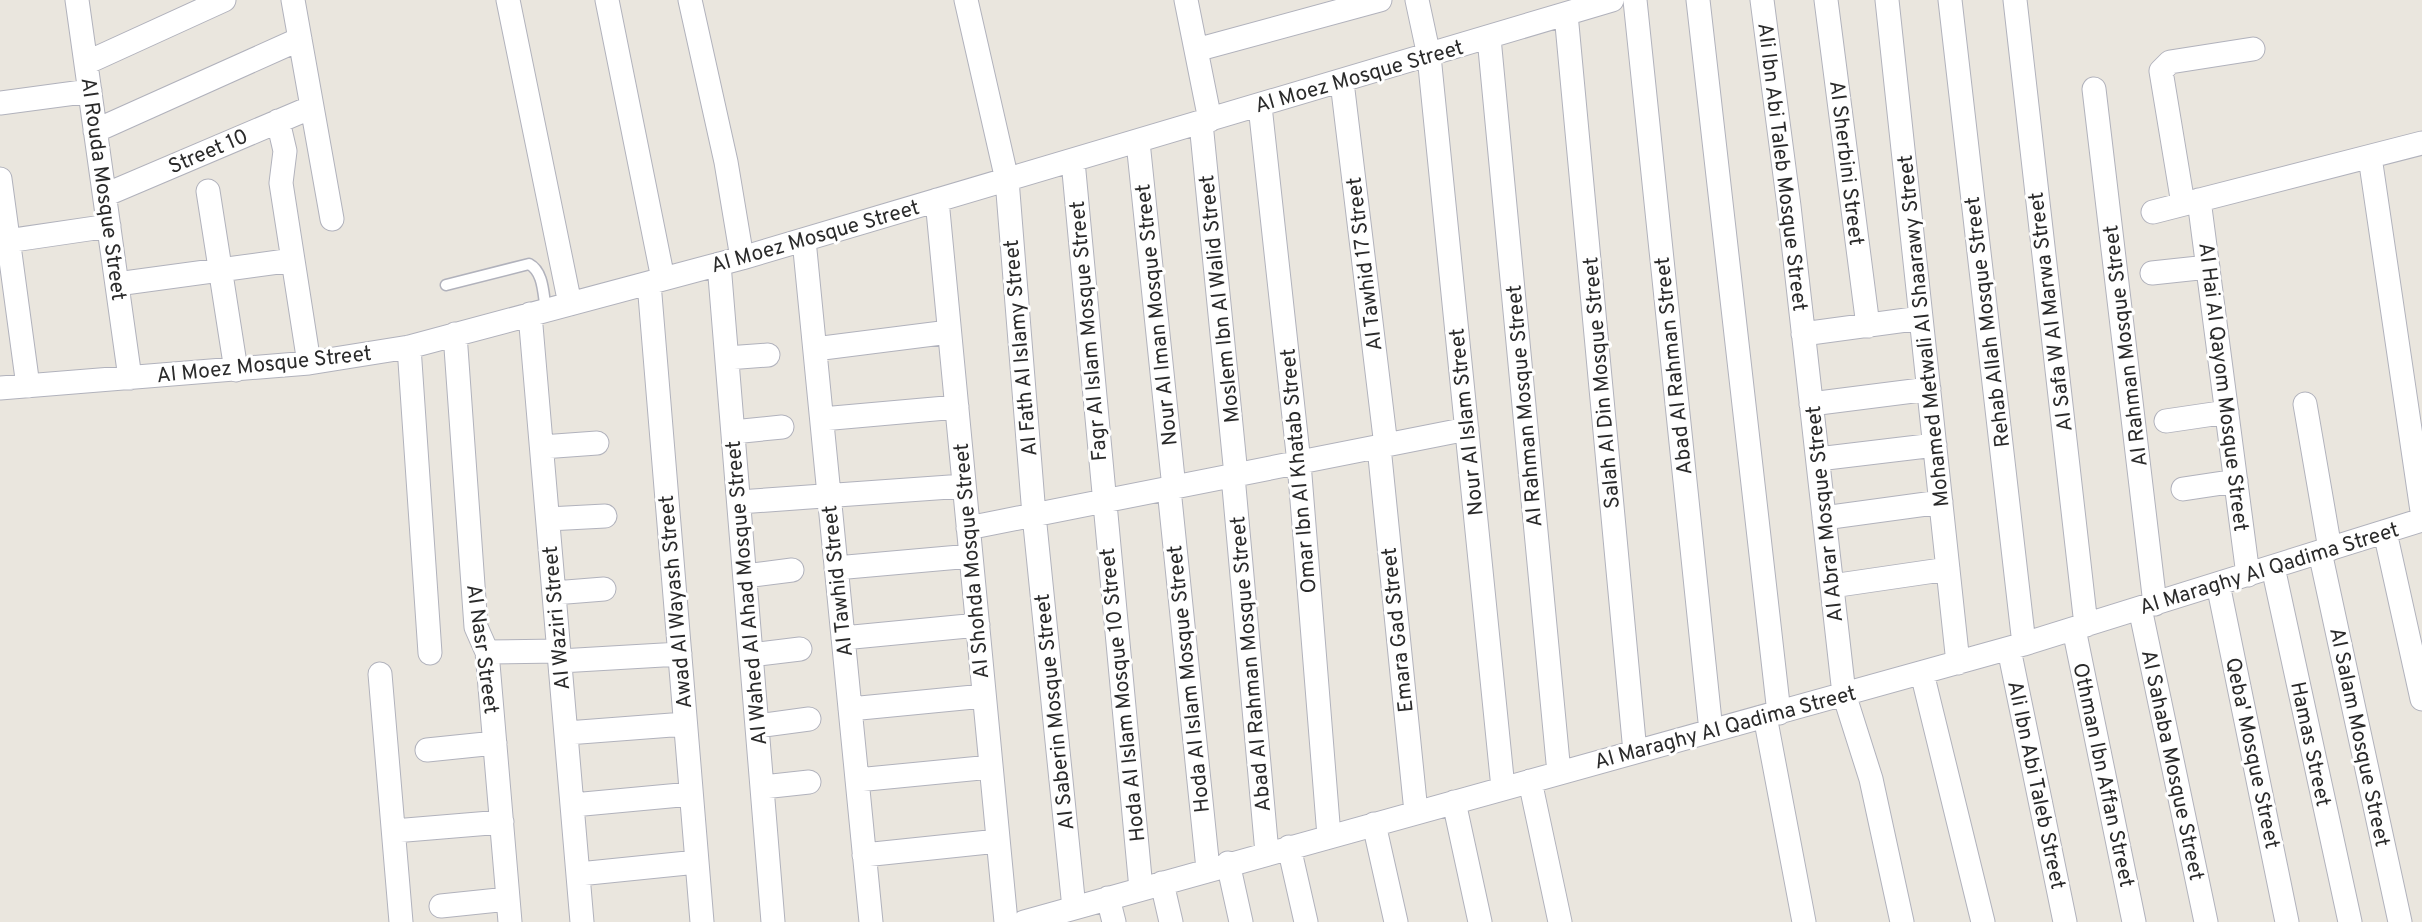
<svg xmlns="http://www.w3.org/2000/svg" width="2422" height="922" viewBox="0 0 2422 922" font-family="Overpass,sans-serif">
	<rect width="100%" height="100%" fill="#eae6de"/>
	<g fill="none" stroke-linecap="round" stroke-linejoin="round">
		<g stroke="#b1b2bc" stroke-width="13">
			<path id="lane" d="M 446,285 L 529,264 C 544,272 543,294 546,310"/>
		</g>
		<g stroke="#b1b2bc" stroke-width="25">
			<path id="street" d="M 77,0 L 130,378
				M 293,0 L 332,219
				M 508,0 L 570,304
				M 607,0 L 663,279
				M 690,0 L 726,162 L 742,258
				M 966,0 L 1007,180 L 1034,515 L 1074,908
				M 1186,0 L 1210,120
				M 1417,0 L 1429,56 L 1503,788
				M 1635,0 L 1711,731
				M 1698,0 L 1779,713
				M 1762,0 L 1789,206 L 1844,694 L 1871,779 L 1902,922
				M 1826,0 L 1868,326
				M 1887,0 L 1958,663
				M 1950,0 L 2024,644
				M 2015,0 L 2086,625
				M 1566,14 L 1635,752
				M 1489,38 L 1559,773
				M 1196,50 L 1380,0
				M 86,63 L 224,0
				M 1342,82 L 1386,446
				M 2094,89 L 2155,604
				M 0,103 L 90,91
				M 1260,106 L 1299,463 L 1329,836
				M 278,121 L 285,151 L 281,183 L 309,363
				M 1201,123 L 1236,475
				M 95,131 L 300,39
				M 1138,142 L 1174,488
				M 2370,157 L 2422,511
				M 1073,161 L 1141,889
				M 0,179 L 28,386
				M 208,191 L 236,370
				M 105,195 L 312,107
				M 937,200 L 1006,922
				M 2199,200 L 2248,575
				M 2183,204 L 2161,71 L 2170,62 L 2253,49
				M 2153,212 L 2422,143
				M 804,240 L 871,922
				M 0,242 L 109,226
				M 719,264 L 773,922
				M 2152,273 L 2208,267
				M 649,283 L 702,922
				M 117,284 L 293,260
				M 530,314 L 582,922
				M 455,334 L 476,627 L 487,652 L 510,922
				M 1803,334 L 1921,318
				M 409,347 L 430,653
				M 815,349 L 949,332
				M 727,358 L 768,355
				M 0,388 L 309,363 L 409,347 L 742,258 L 1612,0
				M 1811,404 L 1929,389
				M 2305,404 L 2330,549
				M 822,419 L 957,407
				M 2166,421 L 2227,412
				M 733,432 L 782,427
				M 542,447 L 597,443
				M 1379,447 L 1416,812
				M 1818,459 L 1935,445
				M 1233,476 L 1267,853
				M 1169,489 L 1208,869
				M 2183,489 L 2236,481
				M 739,502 L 964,486
				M 1824,518 L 1941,502
				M 548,519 L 605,516
				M 968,528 L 1467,429
				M 2385,532 L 2422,699
				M 2320,552 L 2400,922
				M 2273,567 L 2350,922
				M 836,568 L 971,556
				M 745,576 L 792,570
				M 2218,584 L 2287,922
				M 1832,586 L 1948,569
				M 554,593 L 604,589
				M 2140,608 L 2206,922
				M 2074,629 L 2134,922
				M 843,638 L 978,625
				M 2009,649 L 2065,922
				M 487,652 L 559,651
				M 751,655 L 800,649
				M 560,661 L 680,654
				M 1922,673 L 1983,922
				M 380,674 L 401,922
				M 850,709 L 984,696
				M 1765,716 L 1804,922
				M 757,726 L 809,719
				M 567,733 L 685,724
				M 427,750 L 495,743
				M 857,780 L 991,767
				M 1530,781 L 1560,922
				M 763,787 L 809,782
				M 1454,802 L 1480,922
				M 573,805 L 691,794
				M 1374,824 L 1396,922
				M 394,831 L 502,822
				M 1289,847 L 1306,922
				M 864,855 L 998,841
				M 1228,863 L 1241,922
				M 579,874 L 697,862
				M 1162,883 L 1171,922
				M 1108,898 L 1114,922
				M 441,906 L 508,899
				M 1024,922 L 2024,644 L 2422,520"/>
		</g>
		<use href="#lane" stroke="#fff" stroke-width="10"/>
		<use href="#street" stroke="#fff" stroke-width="23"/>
	</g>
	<g text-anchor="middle" stroke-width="6" stroke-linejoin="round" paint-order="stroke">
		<g font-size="21" fill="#2a2a2a" stroke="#fff">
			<text transform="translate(1359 76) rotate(-16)" y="7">Al Moez Mosque Street</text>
			<text transform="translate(208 151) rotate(-23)" y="7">Street 10</text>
			<text transform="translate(1847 163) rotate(83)" y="7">Al Sherbini Street</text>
			<text transform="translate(1783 167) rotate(83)" y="7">Ali Ibn Abi Taleb Mosque Street</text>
			<text transform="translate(104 189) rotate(82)" y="7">Al Rouda Mosque Street</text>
			<text transform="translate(815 236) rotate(-16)" y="7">Al Moez Mosque Street</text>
			<text transform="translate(1364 264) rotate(-97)" y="7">Al Tawhid 17 Street</text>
			<text transform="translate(1219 299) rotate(-96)" y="7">Moslem Ibn Al Walid Street</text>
			<text transform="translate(2050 312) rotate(-97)" y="7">Al Safa W Al Marwa Street</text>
			<text transform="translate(1156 315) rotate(-96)" y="7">Nour Al Iman Mosque Street</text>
			<text transform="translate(1987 322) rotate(-97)" y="7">Rehab Allah Mosque Street</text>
			<text transform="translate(1088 331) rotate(-95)" y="7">Fagr Al Islam Mosque Street</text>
			<text transform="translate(1923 331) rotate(-96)" y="7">Mohamed Metwali Al Shaarawy Street</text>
			<text transform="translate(2125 346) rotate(-97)" y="7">Al Rahman Mosque Street</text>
			<text transform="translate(1020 348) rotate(-95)" y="7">Al Fath Al Islamy Street</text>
			<text transform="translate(264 364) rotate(-6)" y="7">Al Moez Mosque Street</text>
			<text transform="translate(1673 366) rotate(-96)" y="7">Abad Al Rahman Street</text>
			<text transform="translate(1601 383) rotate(-95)" y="7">Salah Al Din Mosque Street</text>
			<text transform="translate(2224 387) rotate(83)" y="7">Al Hai Al Qayom Mosque Street</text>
			<text transform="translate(1524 406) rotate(-95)" y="7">Al Rahman Mosque Street</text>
			<text transform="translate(1466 422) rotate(-96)" y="7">Nour Al Islam Street</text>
			<text transform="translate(1298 471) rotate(-95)" y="7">Omar Ibn Al Khatab Street</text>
			<text transform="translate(1824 514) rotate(-96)" y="7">Al Abrar Mosque Street</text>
			<text transform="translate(971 561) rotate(-95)" y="7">Al Shohda Mosque Street</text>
			<text transform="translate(2269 568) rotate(-17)" y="7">Al Maraghy Al Qadima Street</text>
			<text transform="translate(837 581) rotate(-96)" y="7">Al Tawhid Street</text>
			<text transform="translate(746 593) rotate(-95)" y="7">Al Wahed Al Ahad Mosque Street</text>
			<text transform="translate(675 602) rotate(-95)" y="7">Awad Al Wayash Street</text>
			<text transform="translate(556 618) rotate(-95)" y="7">Al Waziri Street</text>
			<text transform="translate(1397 630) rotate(-96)" y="7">Emara Gad Street</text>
			<text transform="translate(483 649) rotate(82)" y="7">Al Nasr Street</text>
			<text transform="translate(1250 664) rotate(-95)" y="7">Abad Al Rahman Mosque Street</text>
			<text transform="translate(1188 679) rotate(-96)" y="7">Hoda Al Islam Mosque Street</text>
			<text transform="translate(1122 695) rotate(-96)" y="7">Hoda Al Islam Mosque 10 Street</text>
			<text transform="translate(1054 712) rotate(-96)" y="7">Al Saberin Mosque Street</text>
			<text transform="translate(1725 727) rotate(-15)" y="7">Al Maraghy Al Qadima Street</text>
			<text transform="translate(2360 737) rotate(78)" y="7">Al Salam Mosque Street</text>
			<text transform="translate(2311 744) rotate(78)" y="7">Hamas Street</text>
			<text transform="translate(2253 753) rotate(78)" y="7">Qeba' Mosque Street</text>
			<text transform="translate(2173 765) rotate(78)" y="7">Al Sahaba Mosque Street</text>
			<text transform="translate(2104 775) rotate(78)" y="7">Othman Ibn Affan Street</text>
			<text transform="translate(2037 785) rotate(78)" y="7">Ali Ibn Abi Taleb Street</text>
		</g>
	</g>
</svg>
